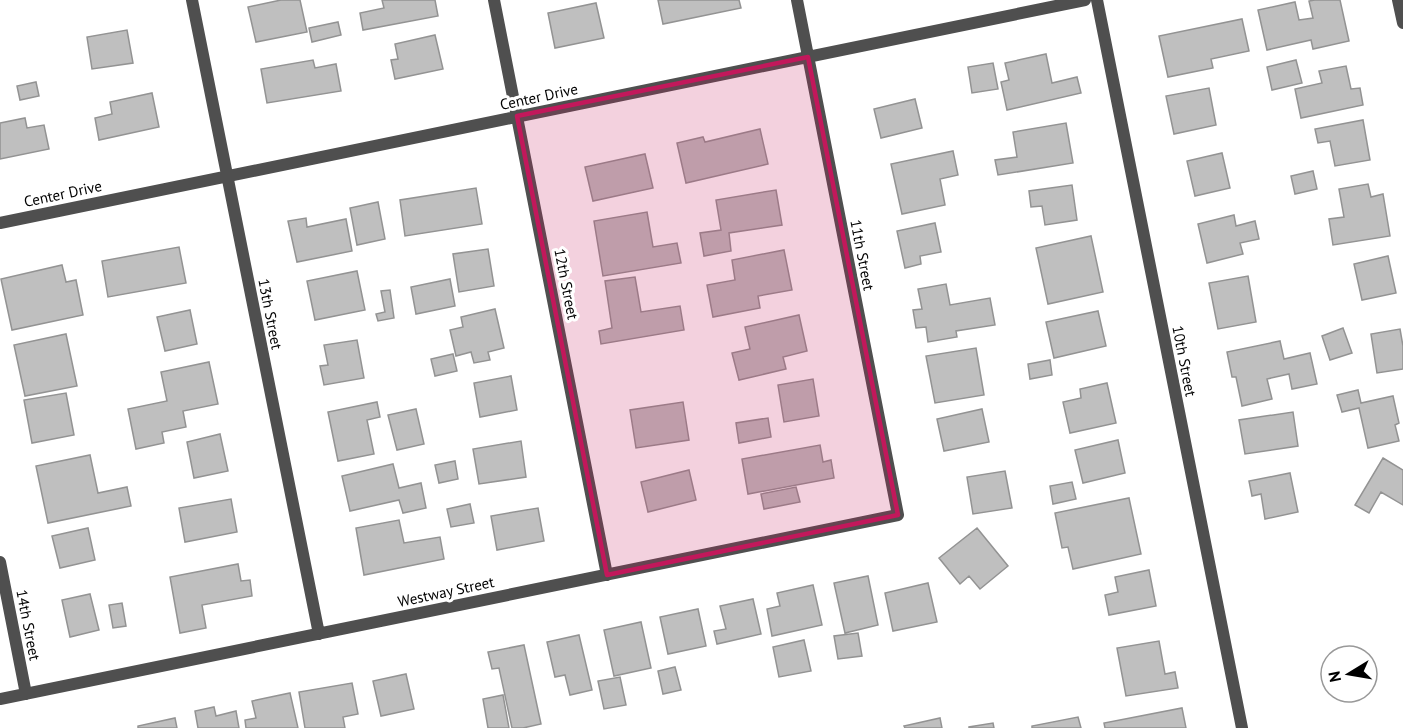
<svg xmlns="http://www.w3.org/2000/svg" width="1403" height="728" viewBox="0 0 1403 728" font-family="'PT Sans',sans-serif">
	<rect width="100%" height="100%" fill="#fff"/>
	<path fill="#bfbfbf" stroke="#939393" stroke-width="1.5" d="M 281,0 L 300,0 L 307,32 L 256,42 L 248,7 Z
		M 382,0 L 435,0 L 438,16 L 363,30 L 360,13 L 384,8 Z
		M 658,0 L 739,0 L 741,8 L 663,24 Z
		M 1315,0 L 1340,0 L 1349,41 L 1313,49 L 1311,40 L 1267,50 L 1258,10 L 1295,2 L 1299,20 L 1313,18 L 1309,1 Z
		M 596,3 L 604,38 L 555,48 L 548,13 Z
		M 1242,19 L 1249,51 L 1211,59 L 1213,68 L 1168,77 L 1159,36 Z
		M 338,22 L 341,35 L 312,42 L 309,28 Z
		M 127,30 L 133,63 L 92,69 L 87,37 Z
		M 435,35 L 443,69 L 395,79 L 391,60 L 398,59 L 395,44 Z
		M 1046,54 L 1052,83 L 1077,77 L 1081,93 L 1007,110 L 1001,82 L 1009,80 L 1005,63 Z
		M 313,60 L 315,68 L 336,64 L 341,91 L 267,103 L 261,69 Z
		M 1296,60 L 1302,83 L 1272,90 L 1267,67 Z
		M 993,63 L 998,89 L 972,93 L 968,67 Z
		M 1346,66 L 1351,89 L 1360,88 L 1363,105 L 1301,118 L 1295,89 L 1322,83 L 1319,71 Z
		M 36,82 L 39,96 L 20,100 L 17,86 Z
		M 1209,88 L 1216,125 L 1174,134 L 1166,96 Z
		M 152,93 L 159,127 L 99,140 L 95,118 L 112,114 L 110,102 Z
		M 915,99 L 922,128 L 881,138 L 874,109 Z
		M 25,118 L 27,128 L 44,125 L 49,149 L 0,159 L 0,123 Z
		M 1363,120 L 1370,160 L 1335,166 L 1330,141 L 1318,143 L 1315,129 Z
		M 1066,123 L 1073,163 L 998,175 L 995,160 L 1017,157 L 1013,132 Z
		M 760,129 L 768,164 L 686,183 L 677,143 L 703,137 L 705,142 Z
		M 953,151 L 958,175 L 940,179 L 945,205 L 902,214 L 891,164 Z
		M 1222,153 L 1230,188 L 1195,196 L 1187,161 Z
		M 645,154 L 653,188 L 593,201 L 585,167 Z
		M 1313,171 L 1317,189 L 1295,194 L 1291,176 Z
		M 1368,184 L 1371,197 L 1383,194 L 1390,236 L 1333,245 L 1329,219 L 1344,217 L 1339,189 Z
		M 1072,185 L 1077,220 L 1045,225 L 1042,206 L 1031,207 L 1029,191 Z
		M 476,188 L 482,224 L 405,236 L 400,200 Z
		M 776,190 L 782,225 L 729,233 L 731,251 L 704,256 L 700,233 L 721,230 L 716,200 Z
		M 378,202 L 385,239 L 357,245 L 350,208 Z
		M 647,212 L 653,247 L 677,243 L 681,263 L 603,276 L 594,221 Z
		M 1234,215 L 1236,226 L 1255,221 L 1259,239 L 1240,243 L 1243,254 L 1207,263 L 1198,224 Z
		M 306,218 L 307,227 L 346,219 L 352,251 L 297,262 L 288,221 Z
		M 935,223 L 941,252 L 920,256 L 921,264 L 905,268 L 897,231 Z
		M 1091,236 L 1103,292 L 1048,304 L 1036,248 Z
		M 179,247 L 186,283 L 108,297 L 102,261 Z
		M 488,249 L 494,286 L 459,292 L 453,254 Z
		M 784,250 L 792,290 L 758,296 L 760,308 L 713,317 L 707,285 L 735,280 L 732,260 Z
		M 1388,256 L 1396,293 L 1362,300 L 1354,264 Z
		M 62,265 L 66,282 L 76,280 L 83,315 L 12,330 L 1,279 Z
		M 357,271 L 365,310 L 315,320 L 307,281 Z
		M 1248,276 L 1256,322 L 1218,329 L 1209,283 Z
		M 635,277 L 641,312 L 680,306 L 684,330 L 601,344 L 599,331 L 612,328 L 605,281 Z
		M 450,279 L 455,306 L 416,314 L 411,287 Z
		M 946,284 L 950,305 L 990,298 L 995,325 L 956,331 L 957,337 L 928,342 L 926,327 L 916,328 L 913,310 L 922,309 L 918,289 Z
		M 390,290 L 394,318 L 378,321 L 376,314 L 385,312 L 381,291 Z
		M 495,309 L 504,348 L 488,352 L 490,360 L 474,363 L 471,352 L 456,356 L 450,330 L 463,327 L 461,317 Z
		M 190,310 L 197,344 L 165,351 L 157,317 Z
		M 1098,311 L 1106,346 L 1054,358 L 1046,322 Z
		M 799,315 L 807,351 L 783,357 L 786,369 L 739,380 L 732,353 L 750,349 L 745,327 Z
		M 1343,328 L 1352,353 L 1330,360 L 1322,336 Z
		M 1400,329 L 1403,346 L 1403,369 L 1377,373 L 1371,334 Z
		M 66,334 L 77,386 L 25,396 L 14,345 Z
		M 357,340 L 364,378 L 324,385 L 320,366 L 328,365 L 324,345 Z
		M 1280,341 L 1284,359 L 1310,353 L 1317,384 L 1292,389 L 1289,374 L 1267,379 L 1272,399 L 1242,406 L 1236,377 L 1232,377 L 1227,352 Z
		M 976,348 L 984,395 L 935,403 L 926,356 Z
		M 453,354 L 457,371 L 435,376 L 431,359 Z
		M 1050,360 L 1052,375 L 1030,379 L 1028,364 Z
		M 209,362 L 218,404 L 183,411 L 186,427 L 162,432 L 164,443 L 136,449 L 128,409 L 167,401 L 161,372 Z
		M 511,376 L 517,410 L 480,417 L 474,383 Z
		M 813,379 L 819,416 L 784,422 L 778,385 Z
		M 1107,383 L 1116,423 L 1070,433 L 1063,402 L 1081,398 L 1080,389 Z
		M 1358,390 L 1361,403 L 1393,396 L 1399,423 L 1395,425 L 1399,441 L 1368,448 L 1359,408 L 1342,412 L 1337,395 Z
		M 66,393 L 74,435 L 32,443 L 24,400 Z
		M 377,402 L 380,417 L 367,420 L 374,454 L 338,461 L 328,412 Z
		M 683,402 L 689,440 L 636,448 L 630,410 Z
		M 416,409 L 424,444 L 397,450 L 388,415 Z
		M 982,409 L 989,442 L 944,451 L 937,419 Z
		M 1293,412 L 1298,446 L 1245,454 L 1239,420 Z
		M 768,418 L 771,437 L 739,443 L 736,423 Z
		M 220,434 L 228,471 L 194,478 L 187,442 Z
		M 1118,440 L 1125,473 L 1083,483 L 1075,450 Z
		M 521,441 L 526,477 L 479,484 L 473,449 Z
		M 820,445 L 823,462 L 831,460 L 834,478 L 748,494 L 742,459 Z
		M 90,455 L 98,493 L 127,487 L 131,506 L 48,523 L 36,466 Z
		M 1383,458 L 1403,470 L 1403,505 L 1381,492 L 1369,513 L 1355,505 Z
		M 455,461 L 458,479 L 439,483 L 435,465 Z
		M 393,464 L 399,488 L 421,483 L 426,508 L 403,513 L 399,500 L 350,511 L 342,476 Z
		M 689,470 L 696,500 L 648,512 L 641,482 Z
		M 1005,471 L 1012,508 L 973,514 L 967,477 Z
		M 1290,473 L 1298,512 L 1265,519 L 1261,494 L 1252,496 L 1249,481 Z
		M 1072,482 L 1076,499 L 1053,504 L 1050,486 Z
		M 796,487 L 800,502 L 764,509 L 761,494 Z
		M 1129,498 L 1141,554 L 1073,569 L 1068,547 L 1062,548 L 1055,513 Z
		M 231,499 L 237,532 L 185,542 L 179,508 Z
		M 470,504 L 474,523 L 451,527 L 447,509 Z
		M 538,508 L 544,541 L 497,550 L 491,516 Z
		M 399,520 L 404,543 L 440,537 L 444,559 L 364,575 L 356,528 Z
		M 88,528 L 95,560 L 60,568 L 52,536 Z
		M 977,528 L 1008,566 L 980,589 L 969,576 L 960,584 L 939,558 Z
		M 238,564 L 241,581 L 250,580 L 252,596 L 202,605 L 206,628 L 180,633 L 170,577 Z
		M 1149,570 L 1156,606 L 1109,615 L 1105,595 L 1118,592 L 1115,577 Z
		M 868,576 L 878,625 L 845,633 L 834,583 Z
		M 928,583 L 937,622 L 893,631 L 885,593 Z
		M 813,585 L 822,625 L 772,636 L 767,609 L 780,606 L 777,593 Z
		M 90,594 L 99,630 L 70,637 L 62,600 Z
		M 753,599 L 761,634 L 717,644 L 714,631 L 726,629 L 720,606 Z
		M 122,603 L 126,626 L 113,628 L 109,605 Z
		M 698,609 L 706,646 L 668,654 L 660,617 Z
		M 641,622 L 651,668 L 614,676 L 604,630 Z
		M 858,633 L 862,656 L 838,659 L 834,636 Z
		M 579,635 L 592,690 L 570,695 L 565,675 L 555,677 L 547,642 Z
		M 804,640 L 811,671 L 779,677 L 773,647 Z
		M 1159,641 L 1165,674 L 1175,672 L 1178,688 L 1126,696 L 1117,648 Z
		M 524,645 L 541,724 L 523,728 L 512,728 L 499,668 L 492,669 L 488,652 Z
		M 675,667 L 681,690 L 663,694 L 658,671 Z
		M 406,674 L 414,709 L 381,716 L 373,681 Z
		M 620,677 L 626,705 L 604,709 L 598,681 Z
		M 352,683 L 358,714 L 343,717 L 345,728 L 305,728 L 299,692 Z
		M 290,693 L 298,728 L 246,728 L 245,720 L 256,718 L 252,701 Z
		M 503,695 L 509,728 L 488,728 L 483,699 Z
		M 214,707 L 216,716 L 236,711 L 239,728 L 198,728 L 195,711 Z
		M 1182,708 L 1186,728 L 1105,728 L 1104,723 Z
		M 1078,717 L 1081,728 L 1032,728 L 1032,726 Z
		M 175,718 L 177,728 L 138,728 L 138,726 Z
		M 940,718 L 942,728 L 905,728 L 904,726 Z
		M 993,723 L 994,728 L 969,728 L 969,727 Z"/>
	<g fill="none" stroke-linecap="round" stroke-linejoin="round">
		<path stroke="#4f4f4f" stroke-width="12" d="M 192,0 L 319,634
			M 494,0 L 607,575
			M 1097,0 L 1242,728
			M 1398,0 L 1403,23
			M 0,223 L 1085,0
			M 0,562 L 26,694
			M 0,699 L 898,515 L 797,0"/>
	</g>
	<path fill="#c2185b" fill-opacity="0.2" stroke="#c2185b" stroke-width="4.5" stroke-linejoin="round" d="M 808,57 L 898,515 L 607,575 L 517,116 Z"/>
	<g text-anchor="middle" stroke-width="6" stroke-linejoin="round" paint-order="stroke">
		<g font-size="15" fill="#000" stroke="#fff">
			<text transform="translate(539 97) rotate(-12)" y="5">Center Drive</text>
			<text transform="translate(63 194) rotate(-12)" y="5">Center Drive</text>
			<text transform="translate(862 255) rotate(79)" y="5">11th Street</text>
			<text transform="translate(566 284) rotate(79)" y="5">12th Street</text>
			<text transform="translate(270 314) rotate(79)" y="5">13th Street</text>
			<text transform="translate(1184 361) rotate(79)" y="5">10th Street</text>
			<text transform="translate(446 592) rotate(-12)" y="5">Westway Street</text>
			<text transform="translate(28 625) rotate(79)" y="5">14th Street</text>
		</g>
	</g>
	<g transform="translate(1349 674) rotate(259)"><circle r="28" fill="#ffffff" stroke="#999999" stroke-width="1.5"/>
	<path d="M0-4.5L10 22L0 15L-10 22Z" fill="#000000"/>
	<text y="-9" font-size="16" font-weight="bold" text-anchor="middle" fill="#000000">N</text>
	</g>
</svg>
